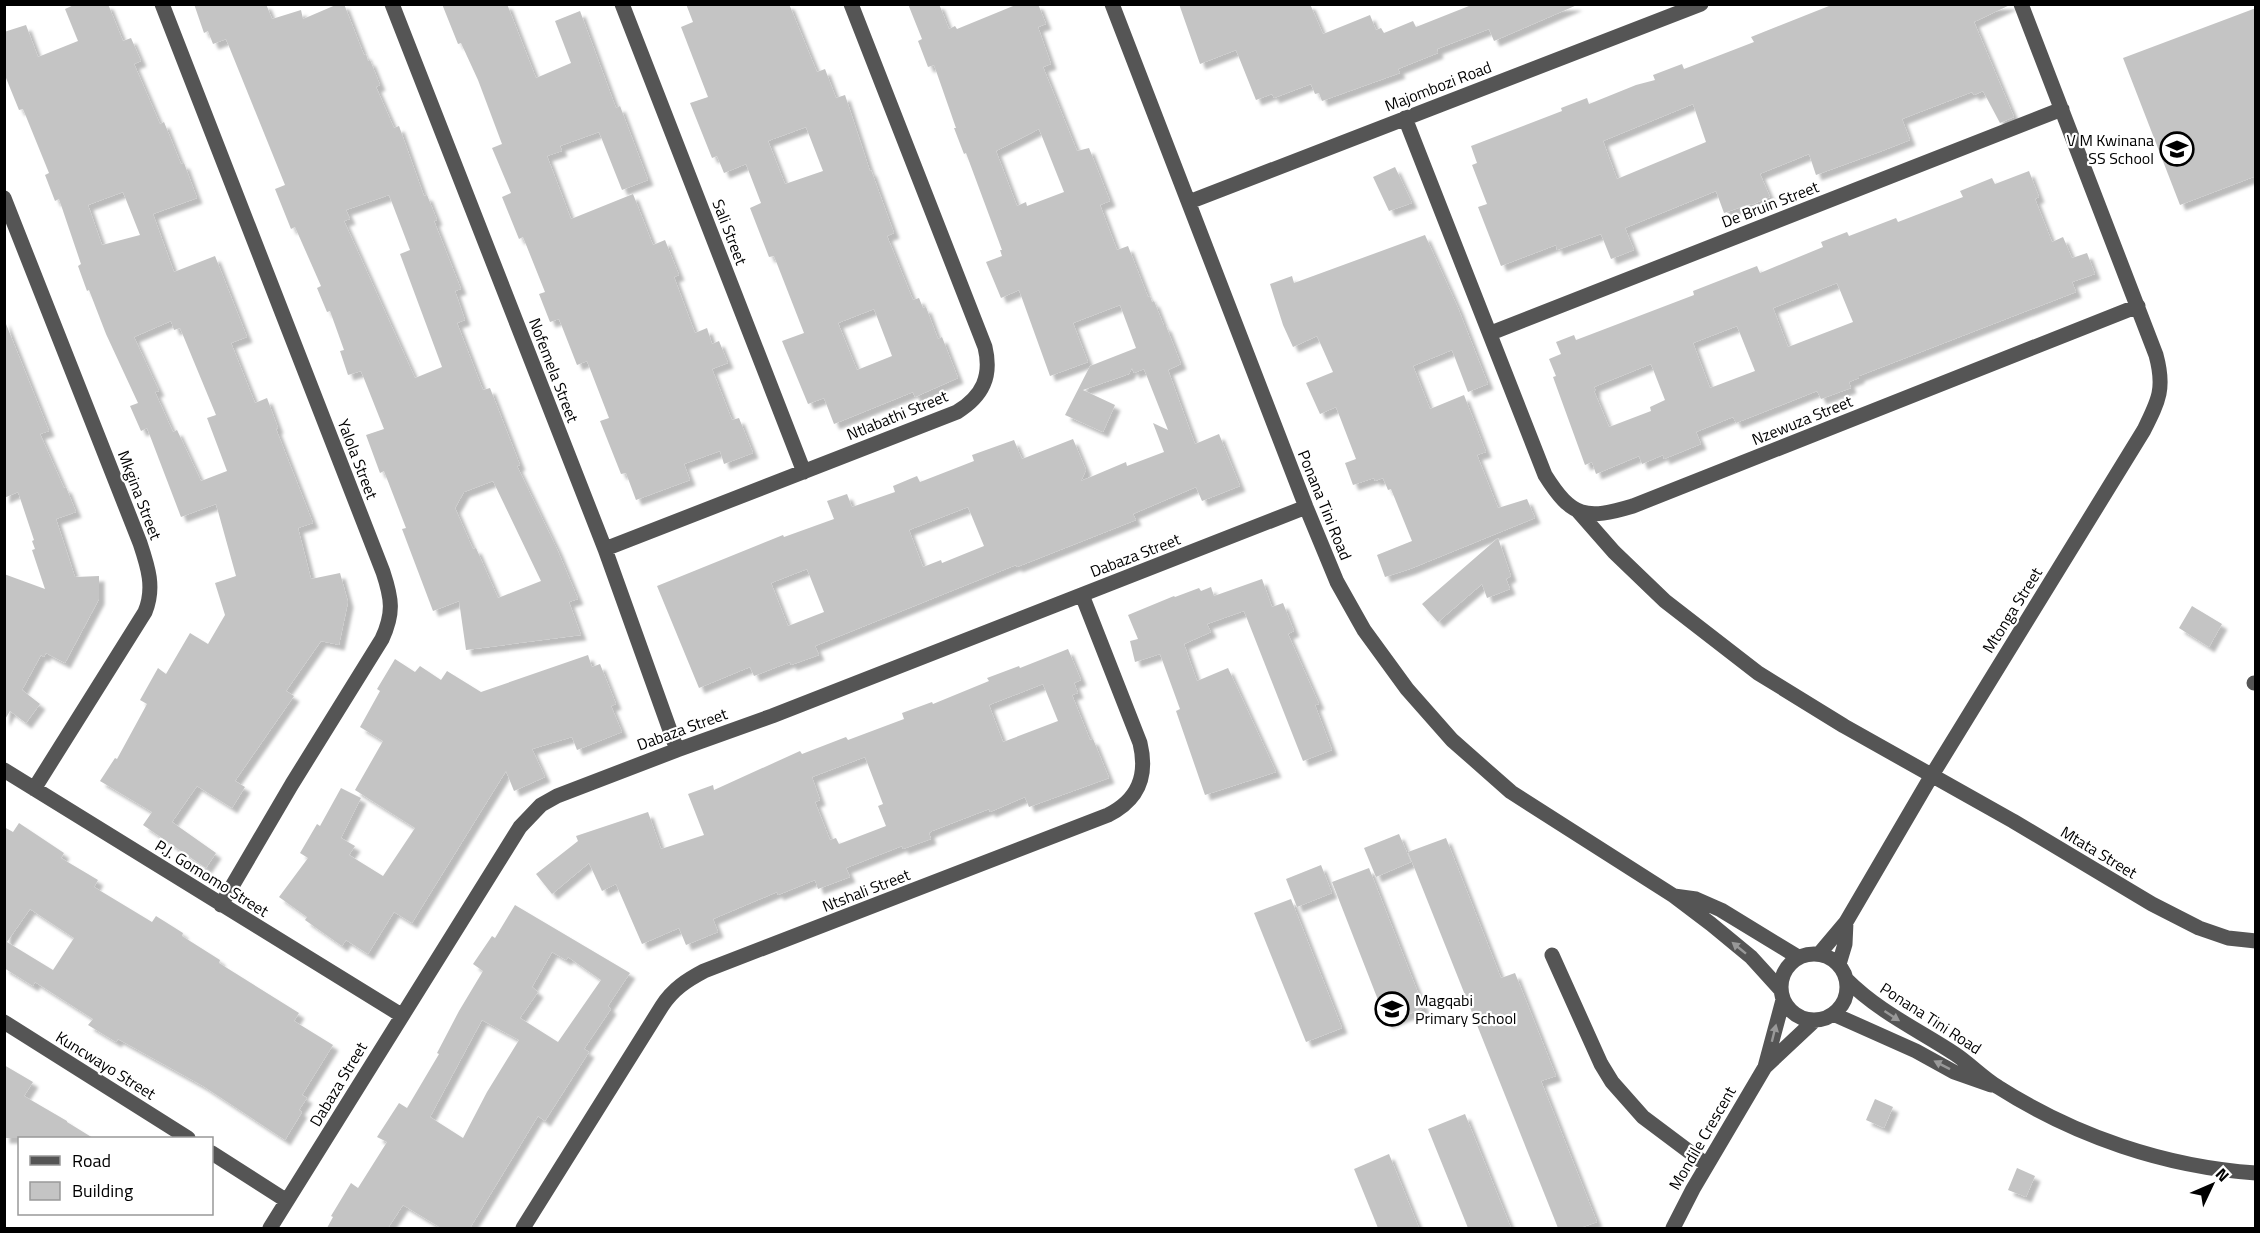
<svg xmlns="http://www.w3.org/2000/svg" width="2260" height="1233" viewBox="0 0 2260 1233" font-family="'Titillium Web',sans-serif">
	<defs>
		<filter id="shadow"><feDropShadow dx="5.5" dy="5.5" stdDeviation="1.5" flood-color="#0004"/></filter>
	</defs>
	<rect width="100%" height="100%" fill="#fff"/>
	<path fill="#c4c4c4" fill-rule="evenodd" filter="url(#shadow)" d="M 76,4 L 108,4 L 123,41 L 131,38 L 141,61 L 134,64 L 160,124 L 164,122 L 181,164 L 184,163 L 197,198 L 153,214 L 174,272 L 215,256 L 247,337 L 231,343 L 255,403 L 267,398 L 278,428 L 276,429 L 313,523 L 298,528 L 311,579 L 340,573 L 348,602 L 339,645 L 321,641 L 286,691 L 294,696 L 235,781 L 245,787 L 232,808 L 197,786 L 172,822 L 216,853 L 206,868 L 143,825 L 152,812 L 100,781 L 115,758 L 117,759 L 147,704 L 140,700 L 158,668 L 166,674 L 190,633 L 208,644 L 225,615 L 215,583 L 236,576 L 216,504 L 181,517 L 147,428 L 141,431 L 130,406 L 138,403 L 106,334 L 89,290 L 87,291 L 78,266 L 81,264 L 59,199 L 55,201 L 45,175 L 49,173 L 23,109 L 19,110 L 4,73 L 4,32 L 26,25 L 38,57 L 78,41 L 65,9 ZM 123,192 L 140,235 L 102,245 L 88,205 ZM 171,321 L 174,330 L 180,328 L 216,415 L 207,418 L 227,471 L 201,481 L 177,430 L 173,432 L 155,392 L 159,391 L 134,337 Z
		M 194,4 L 266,4 L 272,19 L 301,10 L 303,19 L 338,4 L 344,4 L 364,55 L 366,54 L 368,61 L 370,60 L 380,85 L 376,87 L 394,128 L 399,126 L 424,196 L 427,195 L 437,220 L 434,221 L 461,289 L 455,291 L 465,320 L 457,323 L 483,390 L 490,388 L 520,465 L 517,466 L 557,549 L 578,599 L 569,602 L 581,635 L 466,650 L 459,601 L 433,611 L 402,529 L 406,528 L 384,471 L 380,473 L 366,435 L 384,429 L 361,371 L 348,375 L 340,351 L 344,350 L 330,311 L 327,312 L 317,288 L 321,286 L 295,227 L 291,229 L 275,189 L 285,185 L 226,39 L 213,44 L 208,31 L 204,33 ZM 389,195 L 410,250 L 400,254 L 442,367 L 415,378 L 344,221 L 350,219 L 346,210 ZM 493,481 L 541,581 L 498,598 L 476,548 L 473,549 L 455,508 L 464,492 Z
		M 442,4 L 507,4 L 536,78 L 571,63 L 555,21 L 580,11 L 616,108 L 620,106 L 648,180 L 622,190 L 599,132 L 560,146 L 562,151 L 547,156 L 571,219 L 633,194 L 653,245 L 665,240 L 679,275 L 674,277 L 695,333 L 707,328 L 712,344 L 719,341 L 728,363 L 712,369 L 732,420 L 739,418 L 753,453 L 724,464 L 720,451 L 684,464 L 690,480 L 636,500 L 626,473 L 621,474 L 600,421 L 609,418 L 587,361 L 577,365 L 559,319 L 550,322 L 539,294 L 545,292 L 523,237 L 519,239 L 502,197 L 511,193 L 492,148 L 502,144 L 478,80 L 461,43 L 458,44 Z
		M 686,4 L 789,4 L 817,72 L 825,69 L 836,98 L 845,95 L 870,171 L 871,170 L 894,233 L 887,236 L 913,300 L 919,298 L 923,308 L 926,307 L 938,339 L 942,337 L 958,378 L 915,397 L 913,392 L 834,424 L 824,398 L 808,404 L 782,341 L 804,333 L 774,256 L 769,257 L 750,208 L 761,203 L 746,164 L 724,173 L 717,156 L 712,158 L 690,103 L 708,97 L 681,27 L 693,22 ZM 806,127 L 823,171 L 785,184 L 768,141 ZM 874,309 L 892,356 L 857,370 L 838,323 Z
		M 908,4 L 939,4 L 949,29 L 955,26 L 957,29 L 1018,4 L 1038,4 L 1046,24 L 1038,27 L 1051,64 L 1043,67 L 1077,151 L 1089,148 L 1110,201 L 1100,205 L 1117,250 L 1128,246 L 1148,297 L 1150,296 L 1152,302 L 1154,301 L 1164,326 L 1166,326 L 1181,364 L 1168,370 L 1195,444 L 1219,434 L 1240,486 L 1202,501 L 1196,487 L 1133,514 L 1136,520 L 1017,567 L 1016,565 L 815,646 L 819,655 L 791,665 L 790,662 L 754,676 L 750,667 L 699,688 L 657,586 L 783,535 L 784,537 L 834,519 L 827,501 L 847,494 L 852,507 L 895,492 L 893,486 L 917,476 L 920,482 L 974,461 L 972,455 L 1014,440 L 1022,459 L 1073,439 L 1086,470 L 1081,481 L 1126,462 L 1127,466 L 1164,452 L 1153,423 L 1168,430 L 1144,369 L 1134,373 L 1132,368 L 1129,374 L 1083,390 L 1115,405 L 1103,432 L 1065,415 L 1090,366 L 1136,348 L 1120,305 L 1073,323 L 1088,362 L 1050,376 L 1019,290 L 1001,298 L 986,262 L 1002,256 L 1000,250 L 1002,250 L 966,153 L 964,154 L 954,128 L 956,128 L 934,65 L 928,67 L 918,41 L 922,39 ZM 1039,129 L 1064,192 L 1027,206 L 1026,202 L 1017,206 L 996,151 ZM 968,507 L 984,546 L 942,563 L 941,560 L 923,567 L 909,530 ZM 807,569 L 824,612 L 788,626 L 771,583 Z
		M 1179,4 L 1310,4 L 1323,34 L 1370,15 L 1376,30 L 1381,28 L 1384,33 L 1413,21 L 1416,27 L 1474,4 L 1577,5 L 1494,41 L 1489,29 L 1437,49 L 1438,53 L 1398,69 L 1400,73 L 1322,101 L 1319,93 L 1315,94 L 1311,84 L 1274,98 L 1272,94 L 1256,100 L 1236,50 L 1200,64 Z
		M 1834,4 L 2012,4 L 1974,22 L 2014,117 L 2000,123 L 1983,91 L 1974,95 L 1972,92 L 1902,119 L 1910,140 L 1882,151 L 1816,175 L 1809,154 L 1762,173 L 1760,174 L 1770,197 L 1751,205 L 1750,204 L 1724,213 L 1716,191 L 1625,228 L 1634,250 L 1611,259 L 1601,234 L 1557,250 L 1556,245 L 1501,266 L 1478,207 L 1487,204 L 1472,165 L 1477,163 L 1471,146 L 1562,111 L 1561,108 L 1587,98 L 1589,104 L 1636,85 L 1655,80 L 1653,75 L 1682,64 L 1684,69 L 1754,42 L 1751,37 ZM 1693,104 L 1706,142 L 1617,179 L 1603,141 Z
		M 2256,8 L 2256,176 L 2180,205 L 2123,58 Z
		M 1395,167 L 1412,203 L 1389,211 L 1373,177 Z
		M 2029,171 L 2039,197 L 2035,199 L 2052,242 L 2063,237 L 2072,258 L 2087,253 L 2095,274 L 2072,282 L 2076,292 L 1859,376 L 1859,378 L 1849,382 L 1851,388 L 1821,399 L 1817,391 L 1736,423 L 1733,417 L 1696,432 L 1701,444 L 1664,459 L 1663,455 L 1642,464 L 1639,456 L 1596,474 L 1592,462 L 1585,465 L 1553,377 L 1556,376 L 1549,359 L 1561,354 L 1556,342 L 1574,335 L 1576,340 L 1694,295 L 1693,291 L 1757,266 L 1760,273 L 1823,247 L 1821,242 L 1847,232 L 1849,236 L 1896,218 L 1898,222 L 1963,197 L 1960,191 L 1992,178 L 1995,184 ZM 1837,283 L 1853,322 L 1788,347 L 1773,308 ZM 1737,326 L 1755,371 L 1710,388 L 1693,343 ZM 1651,364 L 1665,400 L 1650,407 L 1651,411 L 1609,427 L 1594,391 L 1596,391 L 1594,387 Z
		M 1425,235 L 1458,308 L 1488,384 L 1468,392 L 1452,350 L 1413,366 L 1430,409 L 1464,395 L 1486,452 L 1477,455 L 1498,508 L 1527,499 L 1535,518 L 1410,569 L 1385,577 L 1377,555 L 1412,541 L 1391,489 L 1388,490 L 1383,478 L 1375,481 L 1374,478 L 1353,485 L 1345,463 L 1356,459 L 1336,407 L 1320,414 L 1306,383 L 1333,372 L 1317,336 L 1293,347 L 1283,325 L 1270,284 L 1292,276 L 1294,283 Z
		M 4,319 L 49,431 L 40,434 L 64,488 L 66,487 L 76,512 L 56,519 L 75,577 L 99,576 L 99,599 L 65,663 L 46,653 L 44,657 L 41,655 L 22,690 L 40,704 L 26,723 L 10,711 L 4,721 L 4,574 L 45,589 L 32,550 L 35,549 L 32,541 L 34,540 L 18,492 L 4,498 Z
		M 1498,538 L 1511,576 L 1506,579 L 1510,589 L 1487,598 L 1482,584 L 1438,622 L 1422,604 Z
		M 1262,579 L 1272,607 L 1283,603 L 1294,631 L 1288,634 L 1319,704 L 1315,705 L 1332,750 L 1303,761 L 1244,611 L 1207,624 L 1211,632 L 1184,644 L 1197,681 L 1228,668 L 1276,772 L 1205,795 L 1176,711 L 1180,709 L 1160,654 L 1135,662 L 1130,641 L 1138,639 L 1128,615 L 1174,596 L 1175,597 L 1199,588 L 1201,591 L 1211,587 L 1214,596 Z
		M 2192,606 L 2222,624 L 2209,647 L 2179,628 Z
		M 1068,649 L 1081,680 L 1074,683 L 1078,693 L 1072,695 L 1090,740 L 1093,739 L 1109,778 L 1029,807 L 1025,797 L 990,812 L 989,809 L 932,831 L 929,833 L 931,839 L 903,849 L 902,846 L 846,868 L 850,877 L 818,889 L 815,880 L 778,895 L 777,892 L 713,919 L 718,932 L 686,945 L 679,928 L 642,944 L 616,884 L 602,891 L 589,863 L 552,894 L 536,874 L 578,841 L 576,836 L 648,812 L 661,849 L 704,835 L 688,794 L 713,785 L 714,790 L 800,751 L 802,754 L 846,737 L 848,740 L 904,719 L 902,713 L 932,702 L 933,704 L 989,681 L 987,678 L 1019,666 L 1020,668 ZM 1043,684 L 1058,721 L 1003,742 L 989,705 ZM 865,757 L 883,804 L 878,806 L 886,826 L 839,844 L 836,838 L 830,840 L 815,802 L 820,800 L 812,777 Z
		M 588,655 L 592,667 L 600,664 L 616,704 L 611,706 L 622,732 L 577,750 L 572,737 L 532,749 L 545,777 L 514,791 L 506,771 L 412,923 L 394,912 L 368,954 L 346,940 L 342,946 L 305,920 L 307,917 L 279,897 L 308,858 L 300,853 L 317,824 L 320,826 L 341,788 L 361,798 L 341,838 L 355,846 L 349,855 L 383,876 L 415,828 L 355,790 L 383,741 L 360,727 L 380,691 L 377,689 L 395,659 L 415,672 L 420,666 L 441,680 L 447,671 L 481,692 Z
		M 19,823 L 64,853 L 61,858 L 98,880 L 94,887 L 152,922 L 156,916 L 183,933 L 182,936 L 220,960 L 219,963 L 299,1013 L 294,1021 L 333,1045 L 302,1095 L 307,1098 L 299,1110 L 302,1112 L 285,1140 L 203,1086 L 118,1039 L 116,1042 L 88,1025 L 93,1019 L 35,982 L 33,986 L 4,968 L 4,827 L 13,832 ZM 30,909 L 74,938 L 53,970 L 7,942 Z
		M 1399,834 L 1411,862 L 1376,877 L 1364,848 Z
		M 1446,838 L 1501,978 L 1515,973 L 1556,1076 L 1541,1081 L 1597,1222 L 1580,1228 L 1558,1228 L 1408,852 Z
		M 1321,865 L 1332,893 L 1297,907 L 1286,879 Z
		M 1369,868 L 1424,1008 L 1387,1023 L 1332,882 Z
		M 1291,899 L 1342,1028 L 1306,1042 L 1254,913 Z
		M 515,905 L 630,973 L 608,1006 L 611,1009 L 584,1049 L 589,1052 L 545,1121 L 538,1116 L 470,1228 L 441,1228 L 403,1205 L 388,1228 L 327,1228 L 333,1217 L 331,1216 L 351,1183 L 358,1188 L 387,1142 L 377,1137 L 399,1103 L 407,1108 L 439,1054 L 437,1053 L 459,1011 L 483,971 L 473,964 L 492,936 L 495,938 ZM 552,952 L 566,960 L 568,957 L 601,980 L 558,1042 L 520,1018 L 538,992 L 532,987 ZM 482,1020 L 519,1040 L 487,1092 L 463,1138 L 430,1117 Z
		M 4,1065 L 33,1082 L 24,1096 L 67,1121 L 67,1122 L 93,1138 L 4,1138 Z
		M 1875,1099 L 1893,1107 L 1884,1128 L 1866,1120 Z
		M 1465,1114 L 1511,1228 L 1468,1228 L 1428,1129 Z
		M 1389,1154 L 1419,1228 L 1378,1228 L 1354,1169 Z
		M 2017,1168 L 2035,1176 L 2026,1197 L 2008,1190 Z"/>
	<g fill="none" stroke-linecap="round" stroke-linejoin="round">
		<path stroke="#555" stroke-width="15" d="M 162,4 L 383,572 C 392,599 394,613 382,639 L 292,784 L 221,905
			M 392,4 L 605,549 L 677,750
			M 622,4 L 804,472
			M 1112,4 L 1306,507 L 1337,582 L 1364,630 L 1407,689 L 1452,740 L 1511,792 L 1674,896 L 1711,924 L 1751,957 L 1780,989
			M 1405,118 L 1545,475 C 1572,518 1586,520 1633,506 L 2138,306
			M 4,198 L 140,543 C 148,567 155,588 145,612 L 34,789
			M 1189,202 L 1701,4
			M 1491,333 L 2062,109
			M 1578,511 L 1614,552 L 1665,601 L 1758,673 L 1844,726 L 2013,821 L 2152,904 L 2199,928 L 2228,938 L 2256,941
			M 605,549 L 957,412 C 983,396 992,376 985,347 L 851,4
			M 2254,683 L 2256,683
			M 4,770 L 401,1015
			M 1674,896 L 1696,899 L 1721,910 L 1798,957
			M1781 987a33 33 0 1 1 66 0a33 33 0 1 1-66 0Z
			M 1819,954 L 1846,922 L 1932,775 L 2144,430 C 2159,400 2165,388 2156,355 L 2021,4
			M 1552,955 L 1601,1064 L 1612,1082 L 1643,1117 L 1707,1165
			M 1839,964 L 1845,944 L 1846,922
			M 1846,979 C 1879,1012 1917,1029 1955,1054 C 1970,1064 1983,1078 1998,1087 C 2075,1136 2165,1167 2256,1173
			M 1833,1014 L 1916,1051 L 1954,1072 L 1991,1085
			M 4,1022 L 188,1138
			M 1765,1067 L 1814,1021
			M 212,1153 L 287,1201
			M 270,1228 L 520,827 L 541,805 L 557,796 L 677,750 L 772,716 L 1306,507
			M 523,1228 L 662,1006 C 673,989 687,980 704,971 L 1108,815 C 1138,800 1148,776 1140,743 L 1082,595
			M 1673,1228 L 1693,1189 L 1765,1067 L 1783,1000"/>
	</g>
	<defs><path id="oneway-solid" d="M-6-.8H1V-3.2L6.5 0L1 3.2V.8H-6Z" transform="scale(1.5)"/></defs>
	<g fill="#999">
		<use href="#oneway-solid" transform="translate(1739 948) rotate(-141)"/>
		<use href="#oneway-solid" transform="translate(1892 1016) rotate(33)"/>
		<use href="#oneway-solid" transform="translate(1774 1033) rotate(-76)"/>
		<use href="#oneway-solid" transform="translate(1942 1065) rotate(-153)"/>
	</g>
	<defs>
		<g id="school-ring" transform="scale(1.725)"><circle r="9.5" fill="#fff" stroke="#000" stroke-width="1.5"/><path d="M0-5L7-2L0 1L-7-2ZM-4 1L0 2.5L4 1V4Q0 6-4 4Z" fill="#000"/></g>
	</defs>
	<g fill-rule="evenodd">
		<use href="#school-ring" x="2177" y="149"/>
		<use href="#school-ring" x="1392" y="1009"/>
	</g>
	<g text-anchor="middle" stroke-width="4.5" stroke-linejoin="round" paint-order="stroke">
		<g font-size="16" fill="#000" stroke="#fff">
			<text transform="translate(1438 86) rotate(-21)" y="6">Majombozi Road</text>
			<text transform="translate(1770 204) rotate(-21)" y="6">De Bruin Street</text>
			<text transform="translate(730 232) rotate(69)" y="6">Sali Street</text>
			<text transform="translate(554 370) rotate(69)" y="6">Nofemela Street</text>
			<text transform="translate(897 415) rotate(-22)" y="6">Ntlabathi Street</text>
			<text transform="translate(1802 420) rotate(-22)" y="6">Nzewuza Street</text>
			<text transform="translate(358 459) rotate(69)" y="6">Yalola Street</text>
			<text transform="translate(140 495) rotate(69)" y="6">Mkgina Street</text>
			<text transform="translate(1325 505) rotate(68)" y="6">Ponana Tini Road</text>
			<text transform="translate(1135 555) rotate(-21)" y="6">Dabaza Street</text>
			<text transform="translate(2012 610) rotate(-58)" y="6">Mtonga Street</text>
			<text transform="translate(682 729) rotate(-20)" y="6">Dabaza Street</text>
			<text transform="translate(2099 852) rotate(31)" y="6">Mtata Street</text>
			<text transform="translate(212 878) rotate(32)" y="6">P.J. Gomomo Street</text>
			<text transform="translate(866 890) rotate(-21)" y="6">Ntshali Street</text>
			<text transform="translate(1931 1018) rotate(33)" y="6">Ponana Tini Road</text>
			<text transform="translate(106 1065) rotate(32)" y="6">Kuncwayo Street</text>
			<text transform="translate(338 1084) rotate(-59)" y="6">Dabaza Street</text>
			<text transform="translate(1702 1138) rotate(-60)" y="6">Mondile Crescent</text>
		</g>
		<g font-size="16" fill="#000" stroke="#fff" text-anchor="end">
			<text x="2154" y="146">V M Kwinana<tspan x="2154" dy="18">SS School</tspan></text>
			<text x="1415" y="1006" text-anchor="start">Magqabi<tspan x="1415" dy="18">Primary School</tspan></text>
		</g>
	</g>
	<rect width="2260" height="1233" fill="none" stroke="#000000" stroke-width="12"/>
	<rect x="18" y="1137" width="195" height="78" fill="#ffffff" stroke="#999999" stroke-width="1.5"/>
	<rect x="30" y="1156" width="30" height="9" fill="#555555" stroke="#999999" stroke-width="1.5"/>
	<text x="72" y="1167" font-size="18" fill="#000000">Road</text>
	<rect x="30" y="1182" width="30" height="18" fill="#c4c4c4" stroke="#999999" stroke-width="1.5"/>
	<text x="72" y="1197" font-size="18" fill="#000000">Building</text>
	<g transform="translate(2212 1185) rotate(46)" stroke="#ffffff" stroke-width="4.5" paint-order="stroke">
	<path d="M0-4.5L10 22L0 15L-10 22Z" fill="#000000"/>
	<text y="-9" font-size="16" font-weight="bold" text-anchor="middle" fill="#000000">N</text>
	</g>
</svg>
